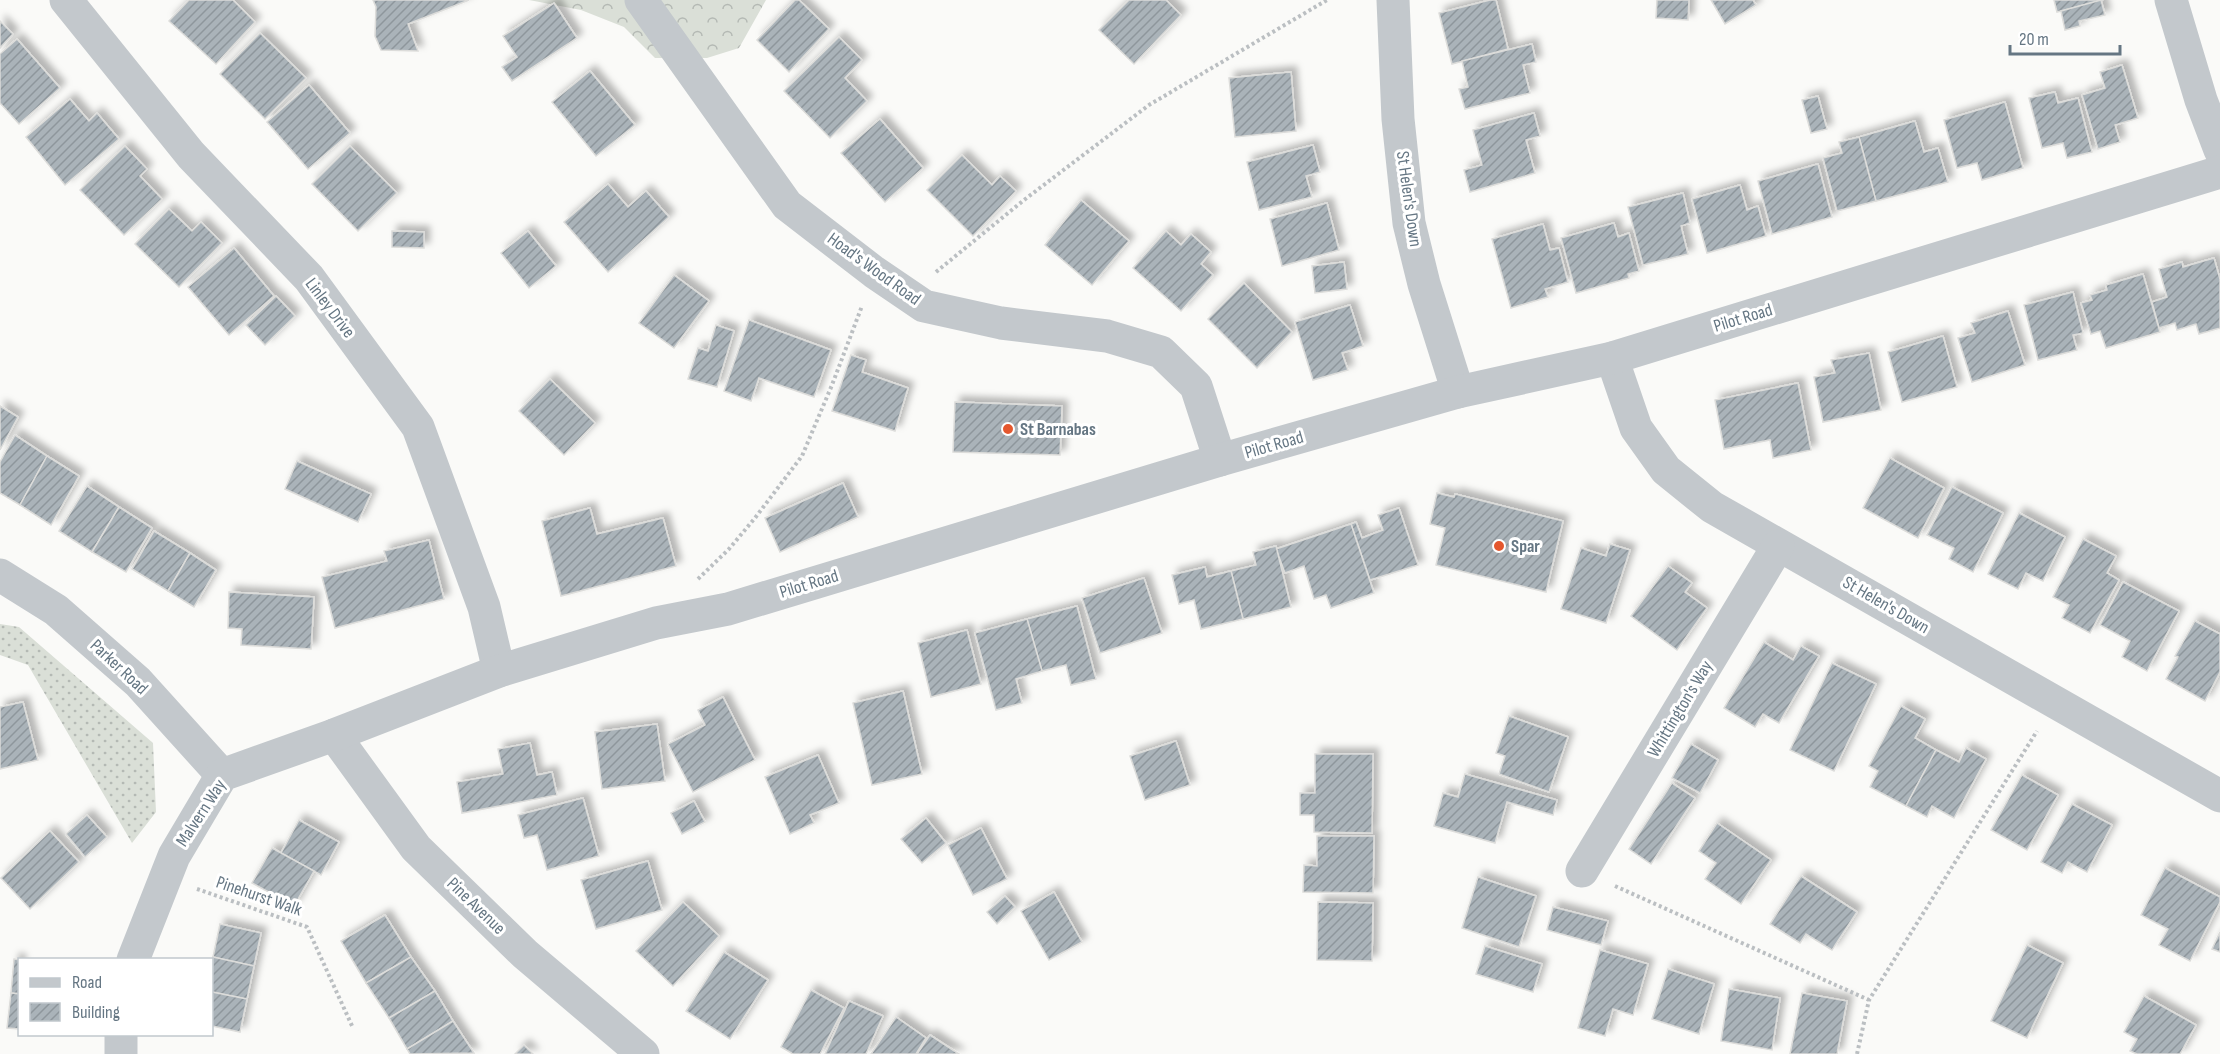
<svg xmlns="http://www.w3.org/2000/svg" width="2220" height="1054" font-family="'Sofia Sans Condensed',sans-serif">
  <defs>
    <pattern id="grass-dots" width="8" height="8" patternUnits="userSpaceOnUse" patternTransform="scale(1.5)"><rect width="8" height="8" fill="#dadfd7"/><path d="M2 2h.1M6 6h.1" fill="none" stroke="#b4b9b4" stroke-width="1.8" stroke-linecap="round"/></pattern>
    <pattern id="forest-crowns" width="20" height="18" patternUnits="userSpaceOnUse" patternTransform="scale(1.5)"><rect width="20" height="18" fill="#dadfd7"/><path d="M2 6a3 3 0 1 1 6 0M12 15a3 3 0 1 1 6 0" fill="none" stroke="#b4b9b4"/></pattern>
    <pattern id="building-hatch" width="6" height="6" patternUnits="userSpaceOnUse" patternTransform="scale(1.5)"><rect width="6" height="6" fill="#aab3b9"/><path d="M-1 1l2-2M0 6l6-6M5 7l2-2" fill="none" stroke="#8e969c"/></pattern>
    <filter id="shadow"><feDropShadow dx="5.5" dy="-5.5" stdDeviation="3" flood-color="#0004"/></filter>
  </defs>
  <rect width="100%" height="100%" fill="#fafaf8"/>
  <path fill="url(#grass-dots)" d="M 0,624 L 19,627 L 153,743 L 156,812 L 132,843 L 28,665 L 0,655 Z"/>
  <path fill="url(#forest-crowns)" d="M 529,0 L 766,0 L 739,48 L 707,58 L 655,58 L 624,27 L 581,10 Z"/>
  <g fill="url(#building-hatch)" stroke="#dcdcda" stroke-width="1.5" filter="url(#shadow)">
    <path d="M 189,0 L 233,0 L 255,22 L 216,64 L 169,21 Z"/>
    <path d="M 373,0 L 469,0 L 408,24 L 418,51 L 381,50 L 375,36 L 376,7 Z"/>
    <path d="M 795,0 L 799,0 L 829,29 L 789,72 L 757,40 Z"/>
    <path d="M 1129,0 L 1166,0 L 1181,15 L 1134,64 L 1099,30 Z"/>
    <path d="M 1490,0 L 1496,0 L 1508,49 L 1452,64 L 1439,13 Z"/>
    <path d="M 1657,0 L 1689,0 L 1688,20 L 1656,18 Z"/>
    <path d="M 1711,0 L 1753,0 L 1756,5 L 1725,24 Z"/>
    <path d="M 2054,0 L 2103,0 L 2057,12 Z"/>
    <path d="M 2101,0 L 2105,15 L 2079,21 L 2080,26 L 2065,30 L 2061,11 Z"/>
    <path d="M 554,3 L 577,38 L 512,81 L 502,67 L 517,57 L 503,36 Z"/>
    <path d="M 0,21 L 13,34 L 0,48 Z"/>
    <path d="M 260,33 L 306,78 L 265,119 L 220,74 Z"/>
    <path d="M 839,37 L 862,60 L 845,78 L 867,101 L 830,138 L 784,91 Z"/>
    <path d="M 17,39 L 60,88 L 19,124 L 0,103 L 0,54 Z"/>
    <path d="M 1532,44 L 1536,62 L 1523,65 L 1530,93 L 1465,109 L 1459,89 L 1468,87 L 1462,61 Z"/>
    <path d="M 2122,65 L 2138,118 L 2115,125 L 2120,142 L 2098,149 L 2082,95 L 2105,88 L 2100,72 Z"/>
    <path d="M 590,71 L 635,125 L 596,156 L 552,102 Z"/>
    <path d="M 1291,72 L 1296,131 L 1235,137 L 1229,78 Z"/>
    <path d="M 309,85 L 350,133 L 308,169 L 267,122 Z"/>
    <path d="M 2055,92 L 2058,103 L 2078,98 L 2092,152 L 2067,158 L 2063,143 L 2042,148 L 2029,98 Z"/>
    <path d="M 1818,96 L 1827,129 L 1811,133 L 1802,100 Z"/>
    <path d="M 70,99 L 89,121 L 97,113 L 119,139 L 65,185 L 26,137 Z"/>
    <path d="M 2005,102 L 2023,168 L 1982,180 L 1977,163 L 1957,168 L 1944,120 Z"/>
    <path d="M 1534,113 L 1540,136 L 1526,140 L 1535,173 L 1470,192 L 1464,170 L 1482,165 L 1473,130 Z"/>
    <path d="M 880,119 L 923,168 L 885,202 L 841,153 Z"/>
    <path d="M 1915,121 L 1924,152 L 1938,148 L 1948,182 L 1876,201 L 1859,137 Z"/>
    <path d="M 1859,137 L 1876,201 L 1837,211 L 1823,158 L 1842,153 L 1839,142 Z"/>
    <path d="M 1313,145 L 1320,172 L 1306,176 L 1312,197 L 1259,210 L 1247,162 Z"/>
    <path d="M 125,146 L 147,169 L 140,176 L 162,199 L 124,235 L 80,190 Z"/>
    <path d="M 350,146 L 397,193 L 358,231 L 312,184 Z"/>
    <path d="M 962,155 L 992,185 L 1000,176 L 1016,191 L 973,236 L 927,190 Z"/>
    <path d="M 1818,164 L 1832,217 L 1772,234 L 1758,181 Z"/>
    <path d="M 608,184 L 628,207 L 646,191 L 669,217 L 608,272 L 564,222 Z"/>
    <path d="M 1740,185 L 1747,210 L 1758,206 L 1766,236 L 1707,253 L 1692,199 Z"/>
    <path d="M 1683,193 L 1690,223 L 1681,226 L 1688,254 L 1643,265 L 1628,207 Z"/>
    <path d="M 1081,200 L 1129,241 L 1092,285 L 1045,245 Z"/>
    <path d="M 1327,203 L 1339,250 L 1282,266 L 1270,219 Z"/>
    <path d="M 169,209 L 192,231 L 201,222 L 222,243 L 179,287 L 135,244 Z"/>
    <path d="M 1614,223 L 1618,237 L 1629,233 L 1639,271 L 1628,274 L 1629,278 L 1576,293 L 1561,238 Z"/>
    <path d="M 1543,224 L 1550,250 L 1559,248 L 1568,282 L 1545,289 L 1548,297 L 1511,308 L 1492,239 Z"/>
    <path d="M 392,231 L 424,232 L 424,248 L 392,247 Z"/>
    <path d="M 528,231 L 556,266 L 529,288 L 501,253 Z"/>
    <path d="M 1166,231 L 1181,245 L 1191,234 L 1211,252 L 1201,264 L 1213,275 L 1181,311 L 1133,268 Z"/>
    <path d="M 234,248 L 274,296 L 229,335 L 188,287 Z"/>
    <path d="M 2214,258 L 2220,279 L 2220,328 L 2199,334 L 2196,324 L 2177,330 L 2175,323 L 2159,328 L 2152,302 L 2167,297 L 2159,269 L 2182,262 L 2183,267 Z"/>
    <path d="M 1344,262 L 1347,289 L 1315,293 L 1312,266 Z"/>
    <path d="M 2143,274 L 2160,332 L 2106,348 L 2100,331 L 2091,334 L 2081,303 L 2092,300 L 2090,295 L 2107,290 L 2106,285 Z"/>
    <path d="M 674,275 L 709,301 L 674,348 L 639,323 Z"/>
    <path d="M 1244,283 L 1292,332 L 1257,368 L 1208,319 Z"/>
    <path d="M 2073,292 L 2083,333 L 2073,335 L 2077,350 L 2038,360 L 2024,305 Z"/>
    <path d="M 276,296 L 295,316 L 265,345 L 246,325 Z"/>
    <path d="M 1350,305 L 1363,346 L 1342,353 L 1348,370 L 1313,380 L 1295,322 Z"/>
    <path d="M 2008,311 L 2025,365 L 1972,382 L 1958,338 L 1975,333 L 1971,323 Z"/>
    <path d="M 749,320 L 831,350 L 814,397 L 759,378 L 751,401 L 724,391 Z"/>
    <path d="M 716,325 L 734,331 L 717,387 L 688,379 L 698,348 L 708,351 Z"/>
    <path d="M 1943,336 L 1957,387 L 1902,402 L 1888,352 Z"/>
    <path d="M 1869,353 L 1881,410 L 1823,422 L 1814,377 L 1835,373 L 1831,360 Z"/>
    <path d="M 851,355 L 866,360 L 862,372 L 908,388 L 895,431 L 832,411 Z"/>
    <path d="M 550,379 L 595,423 L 564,455 L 519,411 Z"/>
    <path d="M 1798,383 L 1811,450 L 1773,458 L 1770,440 L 1724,449 L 1715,400 Z"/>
    <path d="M 955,402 L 1062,406 L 1060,455 L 953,452 Z"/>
    <path d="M 0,406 L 18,417 L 0,450 Z"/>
    <path d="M 15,435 L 47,456 L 20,505 L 0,493 L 0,462 Z"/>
    <path d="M 47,456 L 79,476 L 51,525 L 20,505 Z"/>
    <path d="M 1890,458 L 1944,488 L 1918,538 L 1863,508 Z"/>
    <path d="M 297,461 L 371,494 L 358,522 L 285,489 Z"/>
    <path d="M 843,483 L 858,517 L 780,552 L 765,518 Z"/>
    <path d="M 87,486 L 119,507 L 92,552 L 59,531 Z"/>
    <path d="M 1952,487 L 2003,513 L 1973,572 L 1949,559 L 1954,548 L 1927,535 Z"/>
    <path d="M 1437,493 L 1454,497 L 1455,494 L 1563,521 L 1546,592 L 1436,565 L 1445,528 L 1430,524 Z"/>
    <path d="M 119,507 L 152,528 L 126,572 L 92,552 Z"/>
    <path d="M 590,508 L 597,534 L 663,518 L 676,566 L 561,596 L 542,521 Z"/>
    <path d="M 1399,508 L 1418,565 L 1370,580 L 1351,524 L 1356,522 L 1362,538 L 1383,530 L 1378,515 Z"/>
    <path d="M 2019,513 L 2065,537 L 2043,581 L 2026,573 L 2018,589 L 1988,574 Z"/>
    <path d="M 1351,524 L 1374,593 L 1331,608 L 1326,595 L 1314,599 L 1304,566 L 1285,573 L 1276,549 Z"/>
    <path d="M 154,531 L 190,553 L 168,591 L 132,569 Z"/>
    <path d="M 2083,539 L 2116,556 L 2107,573 L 2119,580 L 2090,633 L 2062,618 L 2069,605 L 2053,597 Z"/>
    <path d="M 429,540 L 444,599 L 335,628 L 322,577 L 387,561 L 384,551 Z"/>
    <path d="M 1610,544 L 1630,550 L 1606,623 L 1561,609 L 1581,548 L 1606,556 Z"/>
    <path d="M 1276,546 L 1291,607 L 1243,619 L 1231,571 L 1256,565 L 1253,552 Z"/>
    <path d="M 190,553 L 216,570 L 194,607 L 168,591 Z"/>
    <path d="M 1668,566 L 1692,583 L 1685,592 L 1707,608 L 1677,650 L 1631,616 Z"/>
    <path d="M 1205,567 L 1207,577 L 1231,571 L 1243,619 L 1201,629 L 1194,600 L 1179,604 L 1172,575 Z"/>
    <path d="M 1144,578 L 1162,633 L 1100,653 L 1082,598 Z"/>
    <path d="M 2123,582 L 2179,611 L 2147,671 L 2122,657 L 2130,641 L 2100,625 Z"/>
    <path d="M 229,592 L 314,597 L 311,649 L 241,645 L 242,629 L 228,628 Z"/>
    <path d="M 1077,606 L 1096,679 L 1071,685 L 1066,665 L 1042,671 L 1027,619 Z"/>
    <path d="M 1027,619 L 1042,671 L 1016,679 L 1022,703 L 996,710 L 975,633 Z"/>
    <path d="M 2195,621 L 2220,634 L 2220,672 L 2205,701 L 2166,679 L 2178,657 L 2175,656 Z"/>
    <path d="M 967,630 L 981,684 L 931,697 L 918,643 Z"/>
    <path d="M 1764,642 L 1793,660 L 1801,646 L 1819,656 L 1779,723 L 1763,714 L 1755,727 L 1724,708 Z"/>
    <path d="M 1832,663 L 1876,684 L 1834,771 L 1790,750 Z"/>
    <path d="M 903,691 L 922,774 L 872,785 L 853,703 Z"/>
    <path d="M 723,697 L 755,760 L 693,792 L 668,744 L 705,725 L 698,710 Z"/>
    <path d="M 23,702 L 38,760 L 0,769 L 0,707 Z"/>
    <path d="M 1901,706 L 1925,719 L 1915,738 L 1936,750 L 1906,806 L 1870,787 L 1878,771 L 1869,766 Z"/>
    <path d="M 1509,716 L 1568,737 L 1549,792 L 1499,774 L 1505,756 L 1496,753 Z"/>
    <path d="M 657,724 L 665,781 L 602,789 L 595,732 Z"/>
    <path d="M 1176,741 L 1190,785 L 1145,800 L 1130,756 Z"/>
    <path d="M 530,743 L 537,775 L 552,772 L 557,795 L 462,813 L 457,782 L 503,774 L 498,749 Z"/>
    <path d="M 1691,744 L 1718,760 L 1700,793 L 1672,778 Z"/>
    <path d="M 1966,748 L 1986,759 L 1954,818 L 1932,806 L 1927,817 L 1906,806 L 1936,750 L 1959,762 Z"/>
    <path d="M 1315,754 L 1373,754 L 1372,833 L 1314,832 L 1314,815 L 1300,815 L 1300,793 L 1315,793 Z"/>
    <path d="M 818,755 L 839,803 L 810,815 L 814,823 L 790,834 L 765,777 Z"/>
    <path d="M 1465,774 L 1557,800 L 1553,815 L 1507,802 L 1495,843 L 1434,826 L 1443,793 L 1458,797 Z"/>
    <path d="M 2022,775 L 2058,795 L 2027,850 L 1991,830 Z"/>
    <path d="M 1672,783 L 1695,798 L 1651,864 L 1629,849 Z"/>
    <path d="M 583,798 L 599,856 L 547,870 L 537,835 L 524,838 L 518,815 Z"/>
    <path d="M 694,801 L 705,822 L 682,834 L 671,813 Z"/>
    <path d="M 2072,804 L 2112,825 L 2087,872 L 2068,862 L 2062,873 L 2041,862 Z"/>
    <path d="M 87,815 L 107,837 L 85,857 L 66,834 Z"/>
    <path d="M 926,818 L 946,843 L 922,863 L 901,839 Z"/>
    <path d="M 299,820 L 339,842 L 321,875 L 281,853 Z"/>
    <path d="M 1717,823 L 1771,860 L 1741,904 L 1705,879 L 1716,863 L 1699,851 Z"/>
    <path d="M 981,828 L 1007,879 L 973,895 L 948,845 Z"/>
    <path d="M 50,831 L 79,862 L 30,909 L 1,878 Z"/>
    <path d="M 1317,836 L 1374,836 L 1373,893 L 1303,892 L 1304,865 L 1317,866 Z"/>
    <path d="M 272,848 L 314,871 L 294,906 L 252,883 Z"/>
    <path d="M 648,861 L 662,910 L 596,929 L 581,880 Z"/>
    <path d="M 2165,868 L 2220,897 L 2220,902 L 2190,961 L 2159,945 L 2168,929 L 2141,915 Z"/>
    <path d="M 1801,876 L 1857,912 L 1832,950 L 1806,934 L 1800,943 L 1770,924 Z"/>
    <path d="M 1478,877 L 1536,896 L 1519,947 L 1462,928 Z"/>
    <path d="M 1054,892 L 1082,942 L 1049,960 L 1021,911 Z"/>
    <path d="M 1005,896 L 1015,907 L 997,924 L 987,912 Z"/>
    <path d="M 683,902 L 719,936 L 673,986 L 636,951 Z"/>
    <path d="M 1318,902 L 1373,903 L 1372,961 L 1317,960 Z"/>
    <path d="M 1553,907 L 1608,921 L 1601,945 L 1547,930 Z"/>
    <path d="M 385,915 L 411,957 L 366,983 L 341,941 Z"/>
    <path d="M 220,924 L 261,933 L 254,966 L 213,957 Z"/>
    <path d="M 2220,932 L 2220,952 L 2212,949 Z"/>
    <path d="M 2027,945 L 2063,963 L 2027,1038 L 1991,1021 Z"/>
    <path d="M 1485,946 L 1542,964 L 1533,992 L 1476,974 Z"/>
    <path d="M 1600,950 L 1648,964 L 1633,1015 L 1613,1009 L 1605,1036 L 1578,1028 Z"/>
    <path d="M 724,952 L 768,980 L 730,1039 L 686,1011 Z"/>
    <path d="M 213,957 L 254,966 L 247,999 L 212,992 Z"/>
    <path d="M 411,957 L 435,991 L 389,1018 L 366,983 Z"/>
    <path d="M 14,959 L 21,960 L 20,960 L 20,994 L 11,993 Z"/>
    <path d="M 1668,969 L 1714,984 L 1699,1034 L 1652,1019 Z"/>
    <path d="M 1729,989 L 1780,998 L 1772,1050 L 1721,1041 Z"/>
    <path d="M 811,990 L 844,1008 L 820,1054 L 793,1054 L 781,1047 Z"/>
    <path d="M 435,991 L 453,1021 L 407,1049 L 389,1018 Z"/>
    <path d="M 212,992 L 247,999 L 240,1032 L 212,1026 Z"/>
    <path d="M 11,993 L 20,994 L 20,1029 L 7,1028 Z"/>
    <path d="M 1802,993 L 1847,1001 L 1837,1054 L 1790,1054 Z"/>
    <path d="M 2144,996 L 2196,1025 L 2180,1054 L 2137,1054 L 2130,1051 L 2137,1039 L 2124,1032 Z"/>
    <path d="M 849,1001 L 883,1016 L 866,1054 L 825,1054 Z"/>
    <path d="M 896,1017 L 926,1038 L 916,1054 L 871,1054 Z"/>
    <path d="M 453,1021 L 474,1053 L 410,1054 L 407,1049 Z"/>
    <path d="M 930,1035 L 959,1054 L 917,1054 Z"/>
    <path d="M 524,1045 L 533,1054 L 515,1054 Z"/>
  </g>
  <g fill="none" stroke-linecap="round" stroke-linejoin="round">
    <g stroke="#bbbfc2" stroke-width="4" stroke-dasharray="3 3" stroke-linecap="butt">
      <path d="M 936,272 L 1024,200 L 1149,105 L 1327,0"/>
      <path d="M 698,579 L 729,549 L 755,518 L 802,456 L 832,385 L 862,306"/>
      <path d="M 1615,886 L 1869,1000"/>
      <path d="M 197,889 L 307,927 L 353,1028"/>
      <path d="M 1857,1054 L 1869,1000 L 2037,731"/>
    </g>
    <g stroke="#c3c8cc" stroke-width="33">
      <path d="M 66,0 L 191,155 L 309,278 L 418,427 L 484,607 L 499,671"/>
      <path d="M 641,0 L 787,205 L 874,272 L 924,306 L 1001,323 L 1107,336 L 1161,352 L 1196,386 L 1220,460"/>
      <path d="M 1393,0 L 1398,119 L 1409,223 L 1424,284 L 1458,392"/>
      <path d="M 2171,0 L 2201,100 L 2220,150"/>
      <path d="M 1612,358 L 1636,428 L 1666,470 L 1712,507 L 2220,796"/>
      <path d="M 0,575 L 56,610 L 138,682 L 222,775"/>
      <path d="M 334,735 L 416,848 L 525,954 L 643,1054"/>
      <path d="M 1582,871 L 1778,546"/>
      <path d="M 133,960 L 174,856 L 222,775 L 334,735 L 499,671 L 656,623 L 728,609 L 1220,460 L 1458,392 L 1612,358 L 2220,172"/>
      <path d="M 121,1054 L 121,1034"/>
    </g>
  </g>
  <g fill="#e4572e" stroke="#fff" stroke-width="2">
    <circle cx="1008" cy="429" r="6"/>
    <circle cx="1499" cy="546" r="6"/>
  </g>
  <g text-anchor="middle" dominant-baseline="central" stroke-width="6" stroke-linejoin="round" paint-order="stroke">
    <g font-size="18" fill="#657683" stroke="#fff">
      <text transform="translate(1409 199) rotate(82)">St Helen's Down</text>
      <text transform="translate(874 269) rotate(36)">Hoad's Wood Road</text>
      <text transform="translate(330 308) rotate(53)">Linley Drive</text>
      <text transform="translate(1743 318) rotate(-17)">Pilot Road</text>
      <text transform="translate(1274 445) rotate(-16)">Pilot Road</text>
      <text transform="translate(809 584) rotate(-17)">Pilot Road</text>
      <text transform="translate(1886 605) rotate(30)">St Helen's Down</text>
      <text transform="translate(119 667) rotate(43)">Parker Road</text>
      <text transform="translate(1680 709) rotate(-59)">Whittington's Way</text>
      <text transform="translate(201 813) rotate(-57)">Malvern Way</text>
      <text transform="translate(259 896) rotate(19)">Pinehurst Walk</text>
      <text transform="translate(476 906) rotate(44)">Pine Avenue</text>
    </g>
    <g font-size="18" font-weight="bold" fill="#657683" stroke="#fff" text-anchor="start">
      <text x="1020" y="429">St Barnabas</text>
      <text x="1511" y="546">Spar</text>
    </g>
  </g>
  <rect x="18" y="958" width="195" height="78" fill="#ffffff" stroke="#c1c8cd" stroke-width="1.5"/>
  <rect x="30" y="978" width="30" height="9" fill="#c3c8cc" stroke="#c1c8cd" stroke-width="1.5"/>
  <text x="72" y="988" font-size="18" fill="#657683">Road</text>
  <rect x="30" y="1003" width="30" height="18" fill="url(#building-hatch)" stroke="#c1c8cd" stroke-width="1.5"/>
  <text x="72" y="1018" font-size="18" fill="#657683">Building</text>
  <path d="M2010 45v9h110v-9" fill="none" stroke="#657683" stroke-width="3"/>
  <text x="2019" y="45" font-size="18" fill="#657683" stroke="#ffffff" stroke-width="4.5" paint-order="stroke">20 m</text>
</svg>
